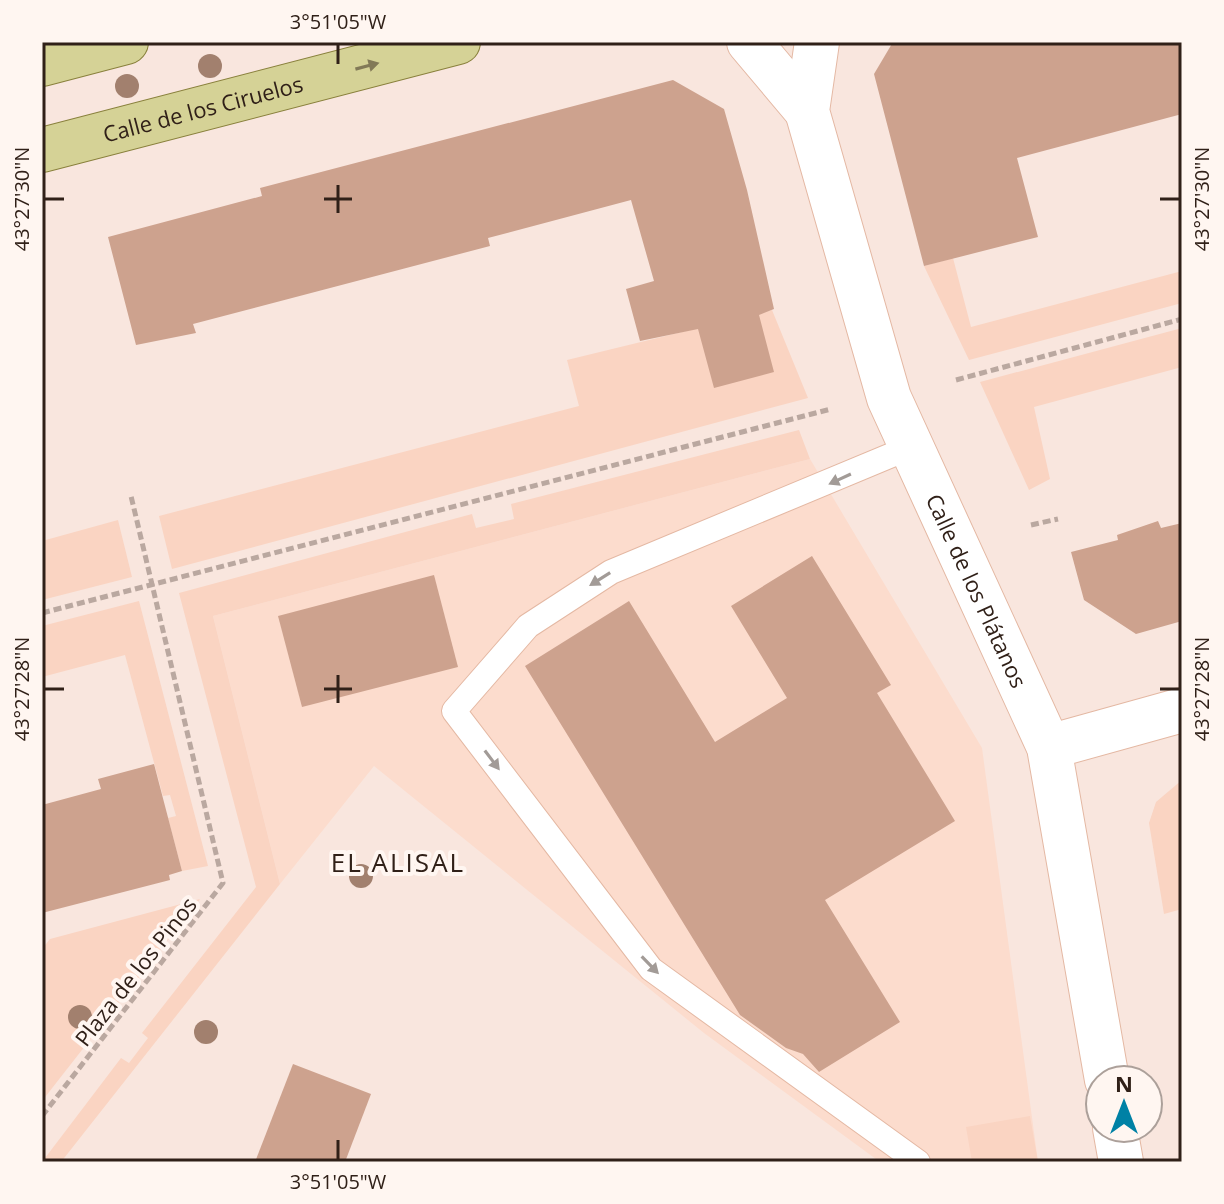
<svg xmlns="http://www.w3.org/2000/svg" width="1224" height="1204" font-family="'Open Sans',sans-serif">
  <rect width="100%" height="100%" fill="#f9e6de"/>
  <path fill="#fcdccd" d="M 810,459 L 982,748 L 1038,1162 L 880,1162 L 704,1033 L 374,766 L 280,884 L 213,616 Z"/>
  <g fill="#fad4c2">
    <path d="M 953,258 L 971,327 L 1182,271 L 1182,303 L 969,360 L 924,266 Z"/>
    <path d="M 772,310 L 808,398 L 172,569 L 159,516 L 579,406 L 567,360 Z"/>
    <path d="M 1182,328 L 1182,367 L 1034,407 L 1050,479 L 1029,490 L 980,382 Z"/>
    <path d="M 799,430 L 810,459 L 213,616 L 280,884 L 61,1162 L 42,1162 L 121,1058 L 129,1063 L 148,1038 L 142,1033 L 256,887 L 179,593 L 472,514 L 476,528 L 514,519 L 511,504 Z"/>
    <path d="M 118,520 L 132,577 L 42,600 L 42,541 Z"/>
    <path d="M 139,601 L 208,866 L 182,871 L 168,818 L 176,816 L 170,795 L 163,796 L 125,655 L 42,677 L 42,626 Z"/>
    <path d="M 1182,780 L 1182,909 L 1164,914 L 1149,823 L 1156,802 Z"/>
    <path d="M 200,899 L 42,1101 L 42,949 L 50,939 Z"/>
    <path d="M 1030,1116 L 1038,1162 L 972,1162 L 966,1127 Z"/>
  </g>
  <g fill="#cda28e">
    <path d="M 893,42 L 1182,42 L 1182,114 L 1017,158 L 1038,237 L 924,266 L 874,74 Z"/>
    <path d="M 673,80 L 724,109 L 747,190 L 774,309 L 759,315 L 774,372 L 714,388 L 698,329 L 640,341 L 626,289 L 654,281 L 631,200 L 488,238 L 490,246 L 193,324 L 196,333 L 136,345 L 108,237 L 262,196 L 260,188 Z"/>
    <path d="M 1158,521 L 1161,528 L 1182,523 L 1182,621 L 1136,634 L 1084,600 L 1071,552 L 1118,540 L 1117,535 Z"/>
    <path d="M 812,556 L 891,685 L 877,693 L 955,821 L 825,900 L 900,1022 L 819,1072 L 803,1054 L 786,1048 L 740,1015 L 525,666 L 629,601 L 715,742 L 787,698 L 731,606 Z"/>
    <path d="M 434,575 L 458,667 L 302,707 L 278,616 Z"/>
    <path d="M 154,764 L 182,871 L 169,875 L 170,880 L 42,913 L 42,805 L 101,789 L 98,779 Z"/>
    <path d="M 293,1064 L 371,1094 L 345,1162 L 255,1162 Z"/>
  </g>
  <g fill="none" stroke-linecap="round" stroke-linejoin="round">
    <g stroke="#e4b8a3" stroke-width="26">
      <path id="service" d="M 911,447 L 611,572 L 528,626 L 454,711 L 651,969 L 918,1162"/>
    </g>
    <g stroke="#e4b8a3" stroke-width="46">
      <g id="minor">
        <path d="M 749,42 L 807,111"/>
        <path id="s1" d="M 817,42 L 807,111 L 889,398 L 1049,747 L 1107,1080"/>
        <path d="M 1049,747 L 1182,710"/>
        <path d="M 1115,1128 L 1121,1162"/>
      </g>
    </g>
    <g stroke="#89803c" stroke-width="46">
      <g id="primary">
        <path d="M 42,64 L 126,42"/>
        <path id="s2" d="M 42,150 L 458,42"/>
      </g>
    </g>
    <g stroke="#baa8a0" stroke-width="5" stroke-dasharray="8 4" stroke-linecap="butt">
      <path d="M 956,380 L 1182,319"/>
      <path d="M 1031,525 L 1058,519"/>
      <path d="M 42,613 L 831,409"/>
      <path d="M 42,1116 L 223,883 L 131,496"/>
    </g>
    <use href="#service" stroke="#fff" stroke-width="24"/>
    <use href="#minor" stroke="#fff" stroke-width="44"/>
    <use href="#primary" stroke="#d5d296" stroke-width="44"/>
  </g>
  <g fill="#a2806e">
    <circle cx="210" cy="66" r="12"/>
    <circle cx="127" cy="86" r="12"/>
    <circle cx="361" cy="876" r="12"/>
    <circle cx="80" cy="1017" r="12"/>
    <circle cx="206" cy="1032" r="12"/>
  </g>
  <defs><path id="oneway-solid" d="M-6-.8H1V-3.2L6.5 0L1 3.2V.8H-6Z" transform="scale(2)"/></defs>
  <use fill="#827957" href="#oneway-solid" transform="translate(367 66) rotate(-15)"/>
  <g fill="#a29b97">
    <use href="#oneway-solid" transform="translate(840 479) rotate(155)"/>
    <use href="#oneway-solid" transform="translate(600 579) rotate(148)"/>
    <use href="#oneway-solid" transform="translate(492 760) rotate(53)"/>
    <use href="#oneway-solid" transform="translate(650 965) rotate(46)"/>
  </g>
  <path fill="none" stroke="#302018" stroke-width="3" d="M 338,44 L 338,64M 338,185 L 338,213M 44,199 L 64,199M 324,199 L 352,199M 1160,199 L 1180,199M 338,675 L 338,703M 44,689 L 64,689M 324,689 L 352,689M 1160,689 L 1180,689M 338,1140 L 338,1160"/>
  <g text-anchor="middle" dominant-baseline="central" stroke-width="8" stroke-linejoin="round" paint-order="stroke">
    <g font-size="22" fill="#302018" stroke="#fff6f1">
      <text stroke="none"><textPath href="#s2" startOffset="166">Calle de los Ciruelos</textPath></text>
      <text stroke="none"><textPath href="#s1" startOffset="580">Calle de los Plátanos</textPath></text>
      <text transform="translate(135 971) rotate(-52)">Plaza de los Pinos</text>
    </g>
    <g font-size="26" letter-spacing="2" fill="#302018" stroke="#fff6f1">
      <text x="398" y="862">EL ALISAL</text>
    </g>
  </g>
  <rect width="1224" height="1204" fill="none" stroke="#fff6f1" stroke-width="88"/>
  <g transform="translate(1124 1104)"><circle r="38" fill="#fff6f1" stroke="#aca09a" stroke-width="2"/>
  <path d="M0-6L14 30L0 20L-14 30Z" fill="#0081a5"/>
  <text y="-12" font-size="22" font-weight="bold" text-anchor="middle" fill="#302018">N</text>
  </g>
  <rect x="44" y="44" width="1136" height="1116" fill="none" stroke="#302018" stroke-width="3"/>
  <g font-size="20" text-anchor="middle" fill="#302018">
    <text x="338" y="29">3°51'05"W</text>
    <text transform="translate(22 199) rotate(-90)" y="7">43°27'30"N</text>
    <text transform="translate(1202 199) rotate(-90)" y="7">43°27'30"N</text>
    <text transform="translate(22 689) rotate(-90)" y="7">43°27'28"N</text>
    <text transform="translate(1202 689) rotate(-90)" y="7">43°27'28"N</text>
    <text x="338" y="1189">3°51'05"W</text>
  </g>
</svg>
